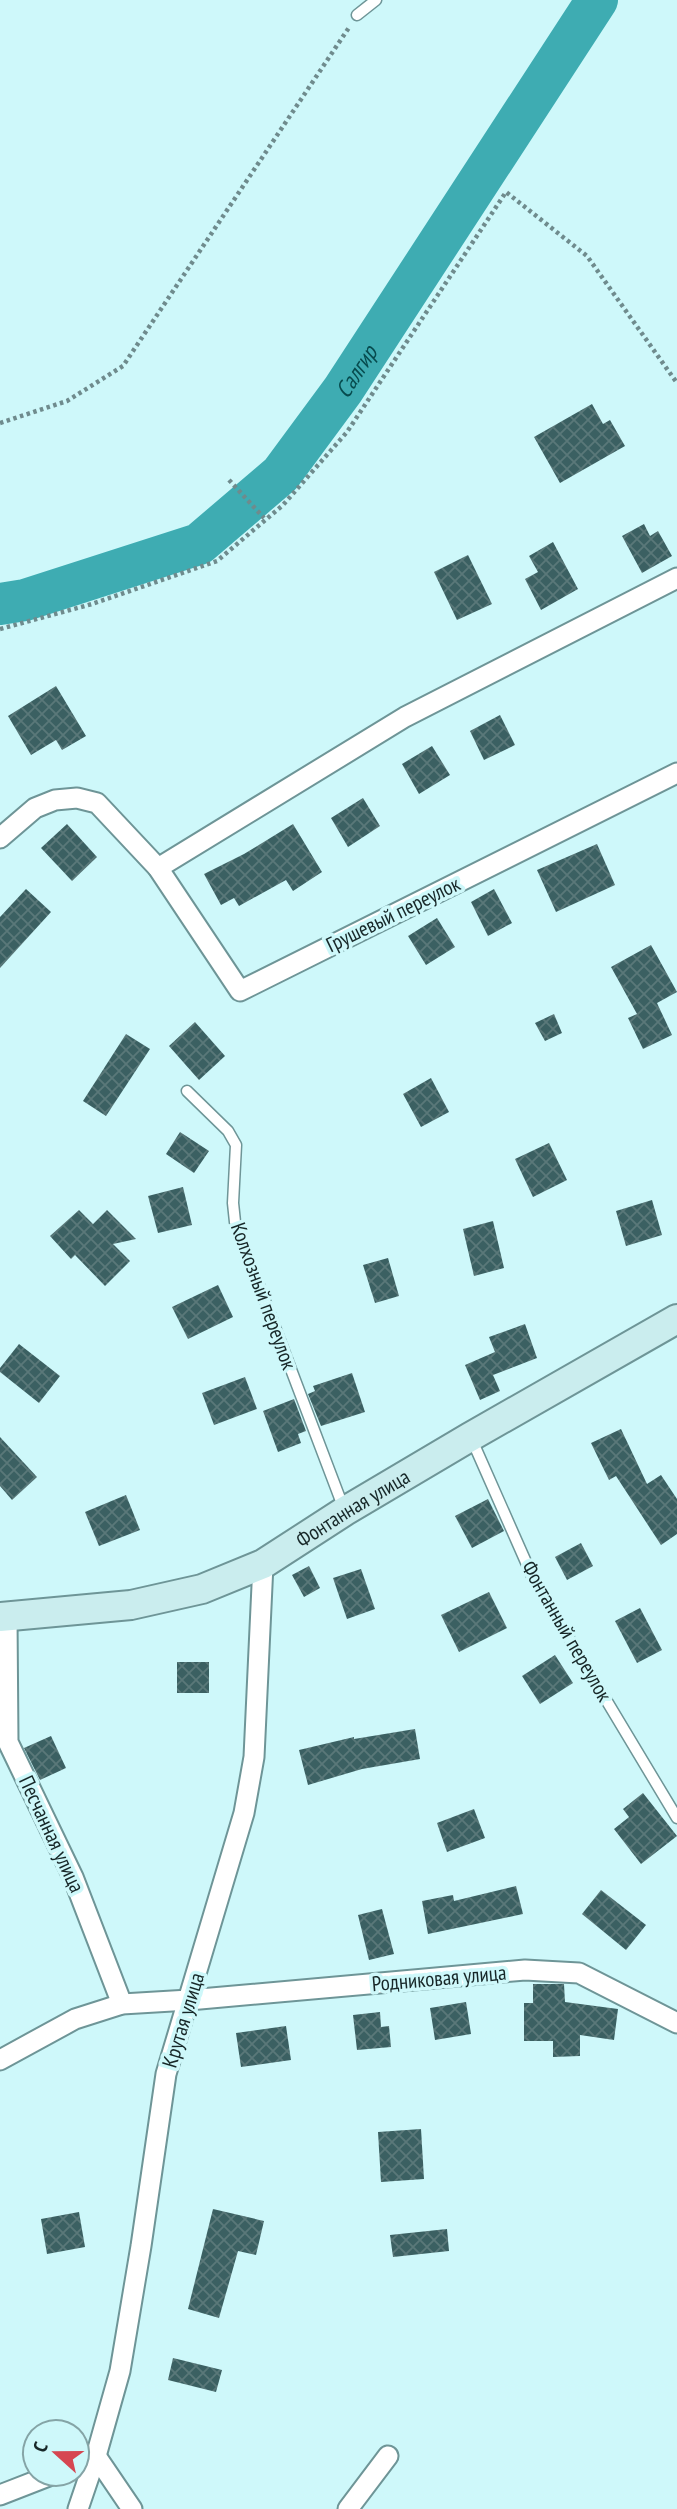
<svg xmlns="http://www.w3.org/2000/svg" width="677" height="2509" font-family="'PT Sans Narrow',sans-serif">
  <defs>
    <pattern id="building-cross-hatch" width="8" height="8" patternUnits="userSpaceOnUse" patternTransform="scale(1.75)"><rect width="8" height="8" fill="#3b6062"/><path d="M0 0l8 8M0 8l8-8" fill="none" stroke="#5a7879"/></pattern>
  </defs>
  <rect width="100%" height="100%" fill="#cef8fa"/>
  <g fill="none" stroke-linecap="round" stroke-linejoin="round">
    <path stroke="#3eacb2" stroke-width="42" id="s1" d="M 0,604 L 25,600 L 199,544 L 281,474 L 343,390 L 597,0"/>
  </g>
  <g fill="url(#building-cross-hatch)">
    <path d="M 592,404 L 603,424 L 610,420 L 625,446 L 560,483 L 534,437 Z"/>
    <path d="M 644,524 L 650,536 L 658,531 L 672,556 L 642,573 L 622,536 Z"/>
    <path d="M 553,542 L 578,589 L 541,610 L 525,579 L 538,572 L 529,556 Z"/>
    <path d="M 468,555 L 492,604 L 457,620 L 434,572 Z"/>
    <path d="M 56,686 L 86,736 L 62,750 L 56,740 L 31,755 L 8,716 Z"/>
    <path d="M 500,715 L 515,745 L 484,760 L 470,731 Z"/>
    <path d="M 432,746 L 450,775 L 419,794 L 402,764 Z"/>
    <path d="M 363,798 L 380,826 L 348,847 L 331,818 Z"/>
    <path d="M 67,824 L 97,857 L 72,881 L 41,848 Z"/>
    <path d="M 293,824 L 322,872 L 293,891 L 286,880 L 239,906 L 234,898 L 221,905 L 204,874 L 244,854 Z"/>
    <path d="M 597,844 L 615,885 L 556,912 L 537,870 Z"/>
    <path d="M 26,889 L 51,912 L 0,968 L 0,917 Z"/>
    <path d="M 494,889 L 512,923 L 488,936 L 471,902 Z"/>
    <path d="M 437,918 L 455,947 L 426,965 L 408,936 Z"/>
    <path d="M 651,945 L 677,992 L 657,1003 L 672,1035 L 643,1049 L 628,1018 L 637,1014 L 611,967 Z"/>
    <path d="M 554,1014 L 562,1033 L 545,1041 L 535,1023 Z"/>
    <path d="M 195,1022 L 225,1056 L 199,1080 L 169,1046 Z"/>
    <path d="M 126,1034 L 150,1049 L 106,1116 L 83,1101 Z"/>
    <path d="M 431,1078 L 449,1112 L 421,1127 L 403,1094 Z"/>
    <path d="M 180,1132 L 209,1151 L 194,1173 L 166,1154 Z"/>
    <path d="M 549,1143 L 567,1180 L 533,1197 L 515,1159 Z"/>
    <path d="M 183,1187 L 192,1225 L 158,1233 L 148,1196 Z"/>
    <path d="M 652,1200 L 662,1235 L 626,1246 L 616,1211 Z"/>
    <path d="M 79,1210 L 93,1224 L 107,1210 L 136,1239 L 113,1244 L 130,1261 L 105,1286 L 75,1255 L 71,1259 L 50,1236 Z"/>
    <path d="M 493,1221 L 504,1268 L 474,1276 L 463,1229 Z"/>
    <path d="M 388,1258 L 399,1296 L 375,1303 L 363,1265 Z"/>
    <path d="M 218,1285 L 233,1317 L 188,1339 L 172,1307 Z"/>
    <path d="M 525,1324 L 537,1358 L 493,1375 L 500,1391 L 480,1400 L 465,1365 L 495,1352 L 489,1337 Z"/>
    <path d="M 19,1344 L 60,1376 L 39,1403 L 0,1372 L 0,1368 Z"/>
    <path d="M 352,1373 L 365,1412 L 321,1426 L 308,1394 L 315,1391 L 313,1386 Z"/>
    <path d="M 245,1377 L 257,1409 L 214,1425 L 202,1393 Z"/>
    <path d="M 294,1399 L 306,1431 L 298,1434 L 301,1443 L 278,1452 L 263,1411 Z"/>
    <path d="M 621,1429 L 647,1484 L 661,1475 L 677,1499 L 677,1534 L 661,1545 L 616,1476 L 609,1480 L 591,1443 Z"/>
    <path d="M 0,1437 L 37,1477 L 12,1500 L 0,1486 Z"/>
    <path d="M 126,1495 L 140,1530 L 99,1546 L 85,1512 Z"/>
    <path d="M 488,1499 L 504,1531 L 472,1548 L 455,1516 Z"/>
    <path d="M 581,1543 L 593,1566 L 567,1580 L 555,1557 Z"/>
    <path d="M 309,1566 L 320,1588 L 304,1597 L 292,1575 Z"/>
    <path d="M 361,1569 L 375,1609 L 347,1619 L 333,1578 Z"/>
    <path d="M 489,1592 L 507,1628 L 459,1652 L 441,1615 Z"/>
    <path d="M 640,1608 L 662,1650 L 637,1663 L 615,1621 Z"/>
    <path d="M 555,1655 L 573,1683 L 540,1704 L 522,1676 Z"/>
    <rect x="177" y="1662" width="32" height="31"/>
    <path d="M 415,1729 L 420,1759 L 362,1769 L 308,1785 L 299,1750 L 354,1737 L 354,1739 Z"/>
    <path d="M 51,1736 L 66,1768 L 40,1780 L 24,1748 Z"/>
    <path d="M 643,1793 L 677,1836 L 641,1864 L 614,1829 L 629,1817 L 623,1809 Z"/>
    <path d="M 474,1809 L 485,1838 L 447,1852 L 437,1823 Z"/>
    <path d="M 516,1886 L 523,1914 L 428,1934 L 422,1901 L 453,1895 L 454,1901 Z"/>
    <path d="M 601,1890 L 646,1925 L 626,1950 L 582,1914 Z"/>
    <path d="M 382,1909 L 394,1954 L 369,1960 L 358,1915 Z"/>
    <path d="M 533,1984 L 564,1984 L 565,2002 L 618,2009 L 614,2040 L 580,2035 L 580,2056 L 553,2057 L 553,2041 L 524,2041 L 524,2003 L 533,2003 Z"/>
    <path d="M 466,2002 L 471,2034 L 435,2040 L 430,2008 Z"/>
    <path d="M 380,2012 L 381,2027 L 389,2026 L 391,2047 L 357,2050 L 353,2015 Z"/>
    <path d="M 286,2026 L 291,2060 L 241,2067 L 236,2033 Z"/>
    <path d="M 421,2129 L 424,2179 L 381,2182 L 378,2132 Z"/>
    <path d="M 213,2209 L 264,2221 L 256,2255 L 238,2251 L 219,2318 L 188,2309 Z"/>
    <path d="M 79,2212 L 85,2247 L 47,2254 L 41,2219 Z"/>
    <path d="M 447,2229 L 449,2251 L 393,2257 L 390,2235 Z"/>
    <path d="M 173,2358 L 222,2370 L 216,2392 L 168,2380 Z"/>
  </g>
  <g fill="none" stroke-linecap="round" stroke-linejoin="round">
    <g stroke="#6e9597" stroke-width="13">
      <g id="service">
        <path d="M 357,15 L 376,0"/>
        <path d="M 187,1091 L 228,1131 L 236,1145 L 233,1203 L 235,1222 L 344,1509"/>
        <path d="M 472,1440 L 533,1578 L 677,1818"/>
      </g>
    </g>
    <g stroke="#6e9597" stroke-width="23">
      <g id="minor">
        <path d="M 0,838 L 35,808 L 55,800 L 77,798 L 97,803 L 158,868 L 240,991 L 677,773"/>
        <path d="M 158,868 L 405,717 L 677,578"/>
        <path d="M 7,1617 L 8,1742 L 73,1877 L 122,2004"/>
        <path d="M 0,2060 L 75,2019 L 122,2004 L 189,2000 L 525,1970 L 579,1973 L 677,2023"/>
        <path d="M 96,2456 L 132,2509"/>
        <path d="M 77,2464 L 96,2456 L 120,2371 L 141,2246 L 166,2074 L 244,1813 L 254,1757 L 263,1564"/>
        <path d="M 0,2495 L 54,2474"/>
        <path d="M 78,2509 L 96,2456"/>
        <path d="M 348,2509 L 388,2456"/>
      </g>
    </g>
    <g stroke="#6e9597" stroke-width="32">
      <g id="secondary">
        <path id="s2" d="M 0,1617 L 131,1605 L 202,1589 L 263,1564 L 345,1511 L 470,1437 L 677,1319"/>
      </g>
    </g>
    <g stroke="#6f8b8d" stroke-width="4.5" stroke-dasharray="3.5 3.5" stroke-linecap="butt">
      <path d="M 0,423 L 67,401 L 123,366 L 350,26"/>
      <path d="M 229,480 L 264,518"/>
      <path d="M 0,629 L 92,604 L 217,561 L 283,505 L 347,432 L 506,192 L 587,256 L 677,383"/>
    </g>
    <use href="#service" stroke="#fff" stroke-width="10"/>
    <use href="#minor" stroke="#fff" stroke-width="19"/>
    <use href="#secondary" stroke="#caedee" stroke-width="28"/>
  </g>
  <g text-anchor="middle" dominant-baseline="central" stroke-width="7" stroke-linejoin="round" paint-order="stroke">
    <g font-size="21" fill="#172728" stroke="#cef8fa">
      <text transform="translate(393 914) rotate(-26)">Грушевый переулок</text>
      <text transform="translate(264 1296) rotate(70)">Колхозный переулок</text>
      <text stroke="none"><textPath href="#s2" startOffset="376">Фонтанная улица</textPath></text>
      <text transform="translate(567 1631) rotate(60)">Фонтанный переулок</text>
      <text transform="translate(52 1834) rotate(65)">Песчанная улица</text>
      <text transform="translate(439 1978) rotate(-5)">Родниковая улица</text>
      <text transform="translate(183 2020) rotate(-73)">Крутая улица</text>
    </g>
    <g font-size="23" font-style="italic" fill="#074b4e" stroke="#cef8fa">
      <text stroke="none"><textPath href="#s1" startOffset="443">Салгир</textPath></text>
    </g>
  </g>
  <g transform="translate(56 2453) rotate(291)"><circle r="33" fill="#cef8fa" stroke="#85a4a6" stroke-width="2"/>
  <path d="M0-5L12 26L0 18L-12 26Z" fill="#d64651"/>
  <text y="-10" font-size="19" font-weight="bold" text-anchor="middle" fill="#172728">С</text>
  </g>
</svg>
